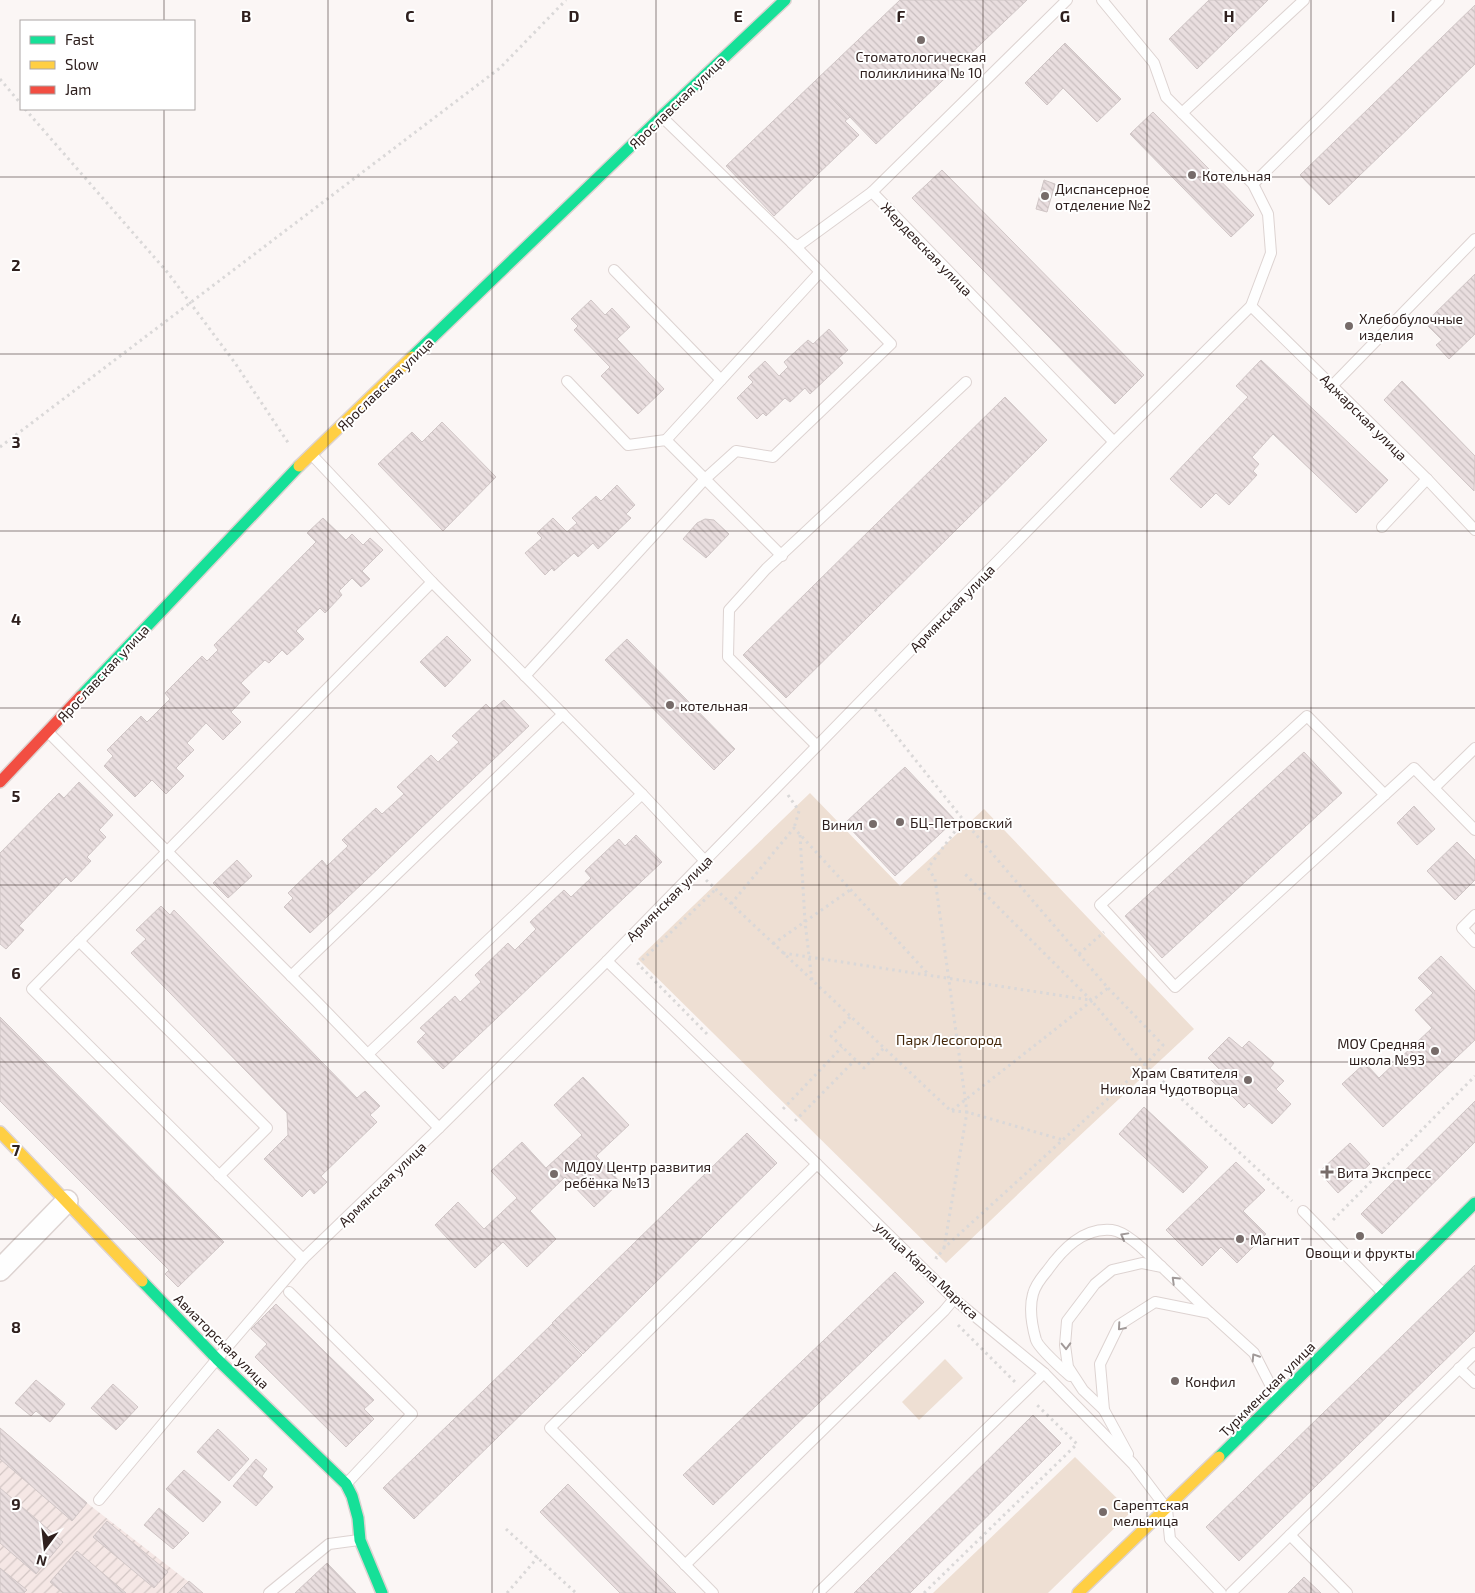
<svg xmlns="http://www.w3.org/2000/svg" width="1475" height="1593" font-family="'Exo 2',sans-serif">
  <defs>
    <pattern id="industrial-furrows" width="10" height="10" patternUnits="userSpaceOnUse" patternTransform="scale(1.25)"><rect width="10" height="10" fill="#f5e7e5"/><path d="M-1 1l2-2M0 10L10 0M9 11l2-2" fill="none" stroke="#d2c6c4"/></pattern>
    <pattern id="building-back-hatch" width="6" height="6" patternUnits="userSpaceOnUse" patternTransform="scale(1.25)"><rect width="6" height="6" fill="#e9dedf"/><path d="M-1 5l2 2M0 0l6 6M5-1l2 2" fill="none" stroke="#c8bebf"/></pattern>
  </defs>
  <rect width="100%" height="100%" fill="#fbf6f5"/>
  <path fill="url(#industrial-furrows)" d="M 0,1428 L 87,1503 L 203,1593 L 0,1593 Z"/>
  <g fill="#eedfd3">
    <path d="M 810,793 L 900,886 L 984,809 L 1194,1029 L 1059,1155 L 946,1263 L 638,959 Z"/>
    <path d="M 945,1359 L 963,1378 L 919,1420 L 902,1402 Z"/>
    <path d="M 1075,1457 L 1131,1512 L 1048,1593 L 933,1593 Z"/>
  </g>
  <g fill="url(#building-back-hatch)" stroke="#d0c6c6">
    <path d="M 900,0 L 1027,0 L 876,144 L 815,81 Z"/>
    <path d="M 1209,0 L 1268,0 L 1197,69 L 1169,39 Z"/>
    <path d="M 1475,5 L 1475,64 L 1329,205 L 1300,175 Z"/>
    <path d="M 1065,43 L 1121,99 L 1097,122 L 1063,88 L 1047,105 L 1025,83 Z"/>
    <path d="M 815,81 L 850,117 L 845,121 L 859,135 L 774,216 L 726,166 Z"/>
    <path d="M 1153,112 L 1254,215 L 1231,237 L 1130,134 Z"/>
    <path d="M 942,170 L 1144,375 L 1115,404 L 912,198 Z"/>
    <path d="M 1044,180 L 1055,184 L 1047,212 L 1036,209 Z"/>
    <path d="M 1475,274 L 1475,334 L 1449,359 L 1436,345 L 1442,340 L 1425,323 Z"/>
    <path d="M 591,300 L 605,315 L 612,308 L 630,327 L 617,339 L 664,389 L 638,414 L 601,376 L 610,367 L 574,330 L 578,326 L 571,319 Z"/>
    <path d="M 829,329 L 848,350 L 839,358 L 843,363 L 810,394 L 805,388 L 790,402 L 785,398 L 766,416 L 763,413 L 757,419 L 737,398 L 753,382 L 748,377 L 765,361 L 779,376 L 788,367 L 784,362 L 808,340 L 813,344 Z"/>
    <path d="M 1261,360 L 1388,480 L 1356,513 L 1273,434 L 1252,457 L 1259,464 L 1253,471 L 1257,475 L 1229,505 L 1216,493 L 1201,508 L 1170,479 L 1248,397 L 1236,386 Z"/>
    <path d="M 1402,381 L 1475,456 L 1474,491 L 1384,400 Z"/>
    <path d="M 1005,397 L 1047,440 L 786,698 L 743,655 Z"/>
    <path d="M 442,422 L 496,477 L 443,531 L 378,464 L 412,432 L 422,442 Z"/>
    <path d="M 617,485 L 635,505 L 626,514 L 631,518 L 598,549 L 593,543 L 578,557 L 574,553 L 554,571 L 552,568 L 545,575 L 525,553 L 542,538 L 537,533 L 553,518 L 567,532 L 577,523 L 572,518 L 596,496 L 601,501 Z"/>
    <path d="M 323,518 L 346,540 L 352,534 L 363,545 L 370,538 L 383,550 L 362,571 L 370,579 L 361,587 L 352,578 L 339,591 L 342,595 L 325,613 L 320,608 L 296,631 L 304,639 L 287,655 L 282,650 L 269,663 L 265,660 L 241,683 L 250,692 L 231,712 L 241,722 L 223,740 L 206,723 L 187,743 L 194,750 L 176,768 L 184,776 L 166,794 L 152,780 L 135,797 L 104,766 L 113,756 L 107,750 L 141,716 L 147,722 L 170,699 L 165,693 L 202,656 L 207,661 L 218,650 L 214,645 L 316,542 L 307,533 Z"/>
    <path d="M 705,519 L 714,520 L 729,534 L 706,558 L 683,539 L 697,523 Z"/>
    <path d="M 447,636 L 471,660 L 445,687 L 420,662 Z"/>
    <path d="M 627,639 L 735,749 L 714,770 L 605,660 Z"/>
    <path d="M 504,700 L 529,726 L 310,933 L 284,907 L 293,898 L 288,893 L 322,860 L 327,866 L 348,846 L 342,840 L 376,808 L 382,814 L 404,794 L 397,787 L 431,755 L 438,762 L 459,742 L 452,736 L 486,704 L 492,710 Z"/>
    <path d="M 1304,752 L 1342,793 L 1162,958 L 1125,916 Z"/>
    <path d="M 905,767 L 955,820 L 895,876 L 845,823 Z"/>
    <path d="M 79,782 L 113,815 L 99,830 L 106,837 L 87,857 L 91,861 L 71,882 L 66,877 L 19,926 L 24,930 L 6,949 L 0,944 L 0,853 L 59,793 L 64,798 Z"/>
    <path d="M 1414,806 L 1435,829 L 1417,845 L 1397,823 Z"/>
    <path d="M 636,835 L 662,862 L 443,1069 L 417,1042 L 426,1033 L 420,1028 L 455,996 L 460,1002 L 481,982 L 475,975 L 508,943 L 515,950 L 536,929 L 530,922 L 564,890 L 571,897 L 591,878 L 585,871 L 619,839 L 625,846 Z"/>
    <path d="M 1457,842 L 1475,860 L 1475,880 L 1455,900 L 1427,871 Z"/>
    <path d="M 237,860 L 252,876 L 228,898 L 213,883 Z"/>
    <path d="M 161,906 L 170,915 L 174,910 L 357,1098 L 365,1091 L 380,1106 L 370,1115 L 377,1122 L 321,1176 L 327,1182 L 314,1194 L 310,1189 L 302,1197 L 264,1159 L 288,1135 L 287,1113 L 131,953 L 146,939 L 136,930 Z"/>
    <path d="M 1441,956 L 1475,991 L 1475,1040 L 1383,1127 L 1342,1084 L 1365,1063 L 1379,1078 L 1432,1028 L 1415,1010 L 1433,993 L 1418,978 Z"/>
    <path d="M 0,1017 L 224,1242 L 178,1287 L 165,1274 L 169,1270 L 0,1101 Z"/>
    <path d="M 1229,1037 L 1242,1048 L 1249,1041 L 1274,1063 L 1270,1068 L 1284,1081 L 1276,1089 L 1291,1104 L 1272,1124 L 1249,1103 L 1244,1108 L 1232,1096 L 1230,1098 L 1211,1080 L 1220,1070 L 1208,1058 Z"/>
    <path d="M 583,1077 L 629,1125 L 596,1156 L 620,1182 L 594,1207 L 565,1177 L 530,1211 L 556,1239 L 527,1267 L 503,1242 L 475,1268 L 435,1225 L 458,1202 L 484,1229 L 517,1198 L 491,1171 L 522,1142 L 546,1168 L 582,1135 L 554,1105 Z"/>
    <path d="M 1475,1101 L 1475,1142 L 1382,1234 L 1361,1214 Z"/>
    <path d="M 1144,1107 L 1208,1167 L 1183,1193 L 1119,1134 Z"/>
    <path d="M 747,1133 L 777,1163 L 583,1354 L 552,1323 Z"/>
    <path d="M 1350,1143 L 1370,1164 L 1338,1193 L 1319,1172 Z"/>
    <path d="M 1236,1162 L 1265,1190 L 1243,1211 L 1266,1234 L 1237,1263 L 1221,1247 L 1202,1266 L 1166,1230 Z"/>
    <path d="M 1475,1265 L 1475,1331 L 1239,1561 L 1206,1527 Z"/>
    <path d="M 895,1272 L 924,1302 L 713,1505 L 683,1475 Z"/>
    <path d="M 276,1304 L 374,1400 L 364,1409 L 374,1419 L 346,1447 L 255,1357 L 267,1344 L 251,1329 Z"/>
    <path d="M 552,1324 L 582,1355 L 414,1519 L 383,1488 Z"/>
    <path d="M 36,1380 L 65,1404 L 50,1422 L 36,1411 L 31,1416 L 15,1403 Z"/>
    <path d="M 113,1384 L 138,1407 L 116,1430 L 91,1408 Z"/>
    <path d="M 1033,1415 L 1061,1443 L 910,1593 L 854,1593 Z"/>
    <path d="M 0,1428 L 87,1503 L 72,1521 L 0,1459 Z"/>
    <path d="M 218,1429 L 249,1459 L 229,1481 L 197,1452 Z"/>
    <path d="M 256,1459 L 267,1469 L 262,1476 L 273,1487 L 256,1506 L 233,1486 Z"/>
    <path d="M 184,1470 L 221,1502 L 203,1522 L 166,1489 Z"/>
    <path d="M 568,1484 L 676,1593 L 620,1593 L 540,1512 Z"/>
    <path d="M 0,1488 L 63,1542 L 36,1574 L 0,1543 Z"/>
    <path d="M 159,1508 L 189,1533 L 173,1549 L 144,1525 Z"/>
    <path d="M 107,1521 L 168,1572 L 154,1588 L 93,1537 Z"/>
    <path d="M 77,1551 L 126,1593 L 63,1593 L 50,1582 Z"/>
    <path d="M 327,1563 L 356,1593 L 295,1593 Z"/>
    <path d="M 0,1568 L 27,1590 L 24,1593 L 0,1593 Z"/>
    <path d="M 1304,1577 L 1321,1593 L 1288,1593 Z"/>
    <path d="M 189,1581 L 203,1593 L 177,1593 Z"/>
  </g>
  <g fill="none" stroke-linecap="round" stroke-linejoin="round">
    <g stroke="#ddd3d1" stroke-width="12">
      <g id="lane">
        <path d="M 1182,113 L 1304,0"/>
        <path d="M 662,117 L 792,243 L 798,246 L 872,192 L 1114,442"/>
        <path d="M 1253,184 L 1439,0"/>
        <path d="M 872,192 L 1067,0"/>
        <path d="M 614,270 L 721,380"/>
        <path d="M 1251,306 L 1427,479 L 1475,530"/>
        <path d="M 1332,386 L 1475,239"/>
        <path d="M 666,440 L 820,272"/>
        <path d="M 312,455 L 432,582 L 642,794 L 706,862"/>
        <path d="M 1382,527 L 1427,479"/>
        <path d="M 782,556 L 705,479 L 736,451 L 773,457 L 891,344 L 792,243"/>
        <path d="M 525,676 L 705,479 L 666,440 L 628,445 L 567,381"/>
        <path d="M 48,732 L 316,1001 L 439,1128"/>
        <path d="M 817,746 L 728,657 L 729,610 L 766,569 L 966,382"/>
        <path d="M 1434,788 L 1475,748"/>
        <path d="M 1385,795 L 1307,716 L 1100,905 L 1175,987 L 1414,768 L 1475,830"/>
        <path d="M 1475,915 L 1462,928 L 1475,942"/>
        <path d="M 79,941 L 267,1128 L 219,1176"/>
        <path d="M 607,961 L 817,1164 L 954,1299 L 1044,1373 L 1133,1464 L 1167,1509 L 1170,1539 L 1221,1593"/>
        <path d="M 291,976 L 563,714"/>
        <path d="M 368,1054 L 642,794"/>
        <path d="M 1303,1211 L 1382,1292"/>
        <path d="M 303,1259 L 32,989 L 432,582"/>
        <path d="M 289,1292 L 412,1414 L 347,1483"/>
        <path d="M 1459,1368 L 1475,1383"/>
        <path d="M 1070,1376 C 1062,1369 1039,1348 1036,1340 C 1032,1326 1029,1308 1033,1294 C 1035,1286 1041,1278 1047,1271 C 1062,1250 1083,1227 1112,1230 C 1128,1232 1149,1255 1161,1266"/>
        <path d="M 1104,1410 L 1083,1390 L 1068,1367 L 1065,1345 L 1067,1321 L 1095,1284 L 1112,1270 L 1142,1263 L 1162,1267 L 1209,1312"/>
        <path d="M 1128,1454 L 1104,1410 L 1100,1364 L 1119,1325 L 1155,1302 L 1210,1313 L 1254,1353 L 1277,1398"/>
        <path d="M 99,1500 L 217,1359 L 303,1259 L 439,1128 L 607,961 L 1114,442 L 1251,306 L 1271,253 L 1268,214 L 1253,184 L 1166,97 L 1154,63 L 1102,0"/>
        <path d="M 1290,1535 L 1347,1593"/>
        <path d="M 685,1565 L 944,1311 L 954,1299"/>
        <path d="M 269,1593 L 329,1544 L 359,1540"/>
        <path d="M 713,1593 L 550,1428 L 817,1164"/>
        <path d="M 818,1593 L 1044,1373"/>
        <path d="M 1231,1593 L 1475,1353"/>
      </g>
    </g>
    <g stroke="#ddd3d1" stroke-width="24">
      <path id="street" d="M 0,1270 L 67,1201"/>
    </g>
    <g stroke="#ddd3d1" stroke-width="14">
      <g id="fast">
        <path d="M 412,357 L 662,116 L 785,0"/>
        <path d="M 81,696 L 299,466"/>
        <path d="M 142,1281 L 217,1359 L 346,1484 L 352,1496 L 358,1518 L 360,1540 L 382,1593"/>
        <path d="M 1219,1457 L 1475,1203"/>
      </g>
    </g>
    <g stroke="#ddd3d1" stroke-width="14">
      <g id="slow">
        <path d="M 299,466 L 412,357"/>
        <path d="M 0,1132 L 142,1281"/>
        <path d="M 1078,1593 L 1219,1457"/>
      </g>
    </g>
    <g stroke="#ddd3d1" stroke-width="14">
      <path id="jam" d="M 0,782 L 81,696"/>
    </g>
    <g stroke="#dad8d8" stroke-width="3" stroke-dasharray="2.5 4" stroke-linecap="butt">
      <path d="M 0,79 L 21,104"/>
      <path d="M 25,109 L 168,273 L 235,363 L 289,444"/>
      <path d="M 0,447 L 500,68 L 566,0"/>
      <path d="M 788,795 L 799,811 L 794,828"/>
      <path d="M 800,835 L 805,922 L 812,981"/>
      <path d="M 706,880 L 951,1111 L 1108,988 L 965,822 L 874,708"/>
      <path d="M 731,904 L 794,828 L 929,975"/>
      <path d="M 773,944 L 850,890"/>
      <path d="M 783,953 L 1090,1000"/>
      <path d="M 1079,954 L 1104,932"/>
      <path d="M 1108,988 L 1163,1045 L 1145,1065 L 1292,1201"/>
      <path d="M 850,1017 L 831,1036 L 864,1068 L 884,1048"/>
      <path d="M 707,1034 L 638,964 L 716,889"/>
      <path d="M 783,1109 L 842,1047"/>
      <path d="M 952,1111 L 967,1112 L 1063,1140"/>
      <path d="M 795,1121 L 855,1060"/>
      <path d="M 1333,1220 L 1475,1076"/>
      <path d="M 944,1248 L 967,1112 L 935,879 L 928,868 L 964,819"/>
      <path d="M 935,1257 L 937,1258 L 944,1248 L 1145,1065 L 1091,1000 L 963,872"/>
      <path d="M 958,1325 L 1015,1382"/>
      <path d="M 506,1529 L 576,1593"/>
      <path d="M 507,1593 L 538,1557"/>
      <path d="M 924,1593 L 1077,1444 L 1035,1403"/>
    </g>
    <use href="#lane" stroke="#fefefe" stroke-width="10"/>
    <use href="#street" stroke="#fefefe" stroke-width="21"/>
    <use href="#fast" stroke="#16e098" stroke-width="11"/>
    <use href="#slow" stroke="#ffcf43" stroke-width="11"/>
    <use href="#jam" stroke="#f24e42" stroke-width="11"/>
  </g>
  <defs><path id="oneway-chevron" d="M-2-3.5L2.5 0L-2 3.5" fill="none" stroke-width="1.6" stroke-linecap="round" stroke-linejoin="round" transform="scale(1.25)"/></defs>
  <g stroke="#a19a99">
    <use href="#oneway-chevron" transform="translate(1124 1236) rotate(-151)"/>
    <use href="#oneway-chevron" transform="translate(1175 1280) rotate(-136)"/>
    <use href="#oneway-chevron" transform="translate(1121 1327) rotate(131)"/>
    <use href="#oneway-chevron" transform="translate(1066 1346) rotate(88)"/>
    <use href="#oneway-chevron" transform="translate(1255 1357) rotate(-123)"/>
  </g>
  <path fill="none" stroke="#2f201e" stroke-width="1" stroke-opacity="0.55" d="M 164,0 L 164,21M 328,0 L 328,1593M 492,0 L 492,1593M 656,0 L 656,1593M 819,0 L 819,1593M 983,0 L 983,1593M 1147,0 L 1147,1593M 1311,0 L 1311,1593M 164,109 L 164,1593M 0,177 L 1475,177M 0,354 L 1475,354M 0,531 L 1475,531M 0,708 L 1475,708M 0,885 L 1475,885M 0,1062 L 1475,1062M 0,1239 L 1475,1239M 0,1416 L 1475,1416"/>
  <g fill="#766b69" stroke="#fff" stroke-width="2">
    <circle cx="921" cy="40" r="5"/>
    <circle cx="1192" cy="175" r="5"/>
    <circle cx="1045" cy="196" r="5"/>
    <circle cx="1349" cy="326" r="5"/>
    <circle cx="670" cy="705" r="5"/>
    <circle cx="900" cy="822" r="5"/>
    <circle cx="873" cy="824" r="5"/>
    <circle cx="1435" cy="1051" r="5"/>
    <circle cx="1248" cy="1080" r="5"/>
    <path d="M1324.5 1164.5h5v5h5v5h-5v5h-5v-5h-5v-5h5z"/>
    <circle cx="554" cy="1174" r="5"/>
    <circle cx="1360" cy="1236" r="5"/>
    <circle cx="1240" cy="1239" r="5"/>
    <circle cx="1175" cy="1381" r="5"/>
    <circle cx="1103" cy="1512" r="5"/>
  </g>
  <g text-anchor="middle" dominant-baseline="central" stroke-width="4" stroke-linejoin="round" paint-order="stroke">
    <g font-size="14" fill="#2f201e" stroke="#fff" text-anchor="start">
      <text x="921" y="56" text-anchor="middle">Стоматологическая<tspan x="921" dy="16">поликлиника № 10</tspan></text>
      <text x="1202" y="175">Котельная</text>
      <text x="1055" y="188">Диспансерное<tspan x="1055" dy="16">отделение №2</tspan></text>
      <text x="1359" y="318">Хлебобулочные<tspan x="1359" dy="16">изделия</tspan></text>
      <text x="680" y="705">котельная</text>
      <text x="910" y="822">БЦ-Петровский</text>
      <text x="863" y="824" text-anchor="end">Винил</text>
      <text x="1425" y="1043" text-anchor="end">МОУ Средняя<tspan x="1425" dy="16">школа №93</tspan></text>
      <text x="1238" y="1072" text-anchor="end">Храм Святителя<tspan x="1238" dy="16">Николая Чудотворца</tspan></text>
      <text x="564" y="1166">МДОУ Центр развития<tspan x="564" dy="16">ребёнка №13</tspan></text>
      <text x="1337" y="1172">Вита Экспресс</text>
      <text x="1250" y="1239">Магнит</text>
      <text x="1360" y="1252" text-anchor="middle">Овощи и фрукты</text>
      <text x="1185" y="1381">Конфил</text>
      <text x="1113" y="1504">Сарептская<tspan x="1113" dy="16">мельница</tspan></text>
    </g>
    <g font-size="14" fill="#2f201e" stroke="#fff">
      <text transform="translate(677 102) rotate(-44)">Ярославская улица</text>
      <text transform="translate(927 249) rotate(46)">Жердевская улица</text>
      <text transform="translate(385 384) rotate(-44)">Ярославская улица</text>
      <text transform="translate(1364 417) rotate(45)">Аджарская улица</text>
      <text transform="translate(952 608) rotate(-46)">Армянская улица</text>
      <text transform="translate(103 673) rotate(-47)">Ярославская улица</text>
      <text transform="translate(669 898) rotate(-45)">Армянская улица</text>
      <text transform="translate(382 1184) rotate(-44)">Армянская улица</text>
      <text transform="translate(927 1270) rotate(43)">улица Карла Маркса</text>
      <text transform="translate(222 1341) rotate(45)">Авиаторская улица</text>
      <text transform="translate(1267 1389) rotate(-45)">Туркменская улица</text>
    </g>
    <g font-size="14" fill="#44280b" stroke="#fff">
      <text x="949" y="1039">Парк Лесогород</text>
    </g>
  </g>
  <g font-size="16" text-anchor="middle" font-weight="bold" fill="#2f201e" stroke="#fff" stroke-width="4" stroke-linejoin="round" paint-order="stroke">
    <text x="246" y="22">B</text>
    <text x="410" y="22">C</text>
    <text x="574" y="22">D</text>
    <text x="738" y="22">E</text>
    <text x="901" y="22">F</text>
    <text x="1065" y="22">G</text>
    <text x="1229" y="22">H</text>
    <text x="1393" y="22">I</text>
    <text x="16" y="271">2</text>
    <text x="16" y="448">3</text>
    <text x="16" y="625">4</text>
    <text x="16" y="802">5</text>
    <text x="16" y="979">6</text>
    <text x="16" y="1156">7</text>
    <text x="16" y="1333">8</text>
    <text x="16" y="1510">9</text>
  </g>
  <rect x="20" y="20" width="175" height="90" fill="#ffffff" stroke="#aca6a5"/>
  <rect x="30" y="36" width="25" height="8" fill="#16e098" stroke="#aca6a5"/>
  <text x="65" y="45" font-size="15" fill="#2f201e">Fast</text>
  <rect x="30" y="61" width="25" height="8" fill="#ffcf43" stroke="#aca6a5"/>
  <text x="65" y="70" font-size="15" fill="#2f201e">Slow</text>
  <rect x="30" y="86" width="25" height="8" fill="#f24e42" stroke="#aca6a5"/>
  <text x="65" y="95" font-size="15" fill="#2f201e">Jam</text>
  <g transform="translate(45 1548) rotate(195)" stroke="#ffffff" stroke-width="4" paint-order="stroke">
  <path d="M0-4L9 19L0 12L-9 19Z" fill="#2f201e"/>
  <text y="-8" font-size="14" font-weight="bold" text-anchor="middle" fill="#2f201e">N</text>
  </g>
</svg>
